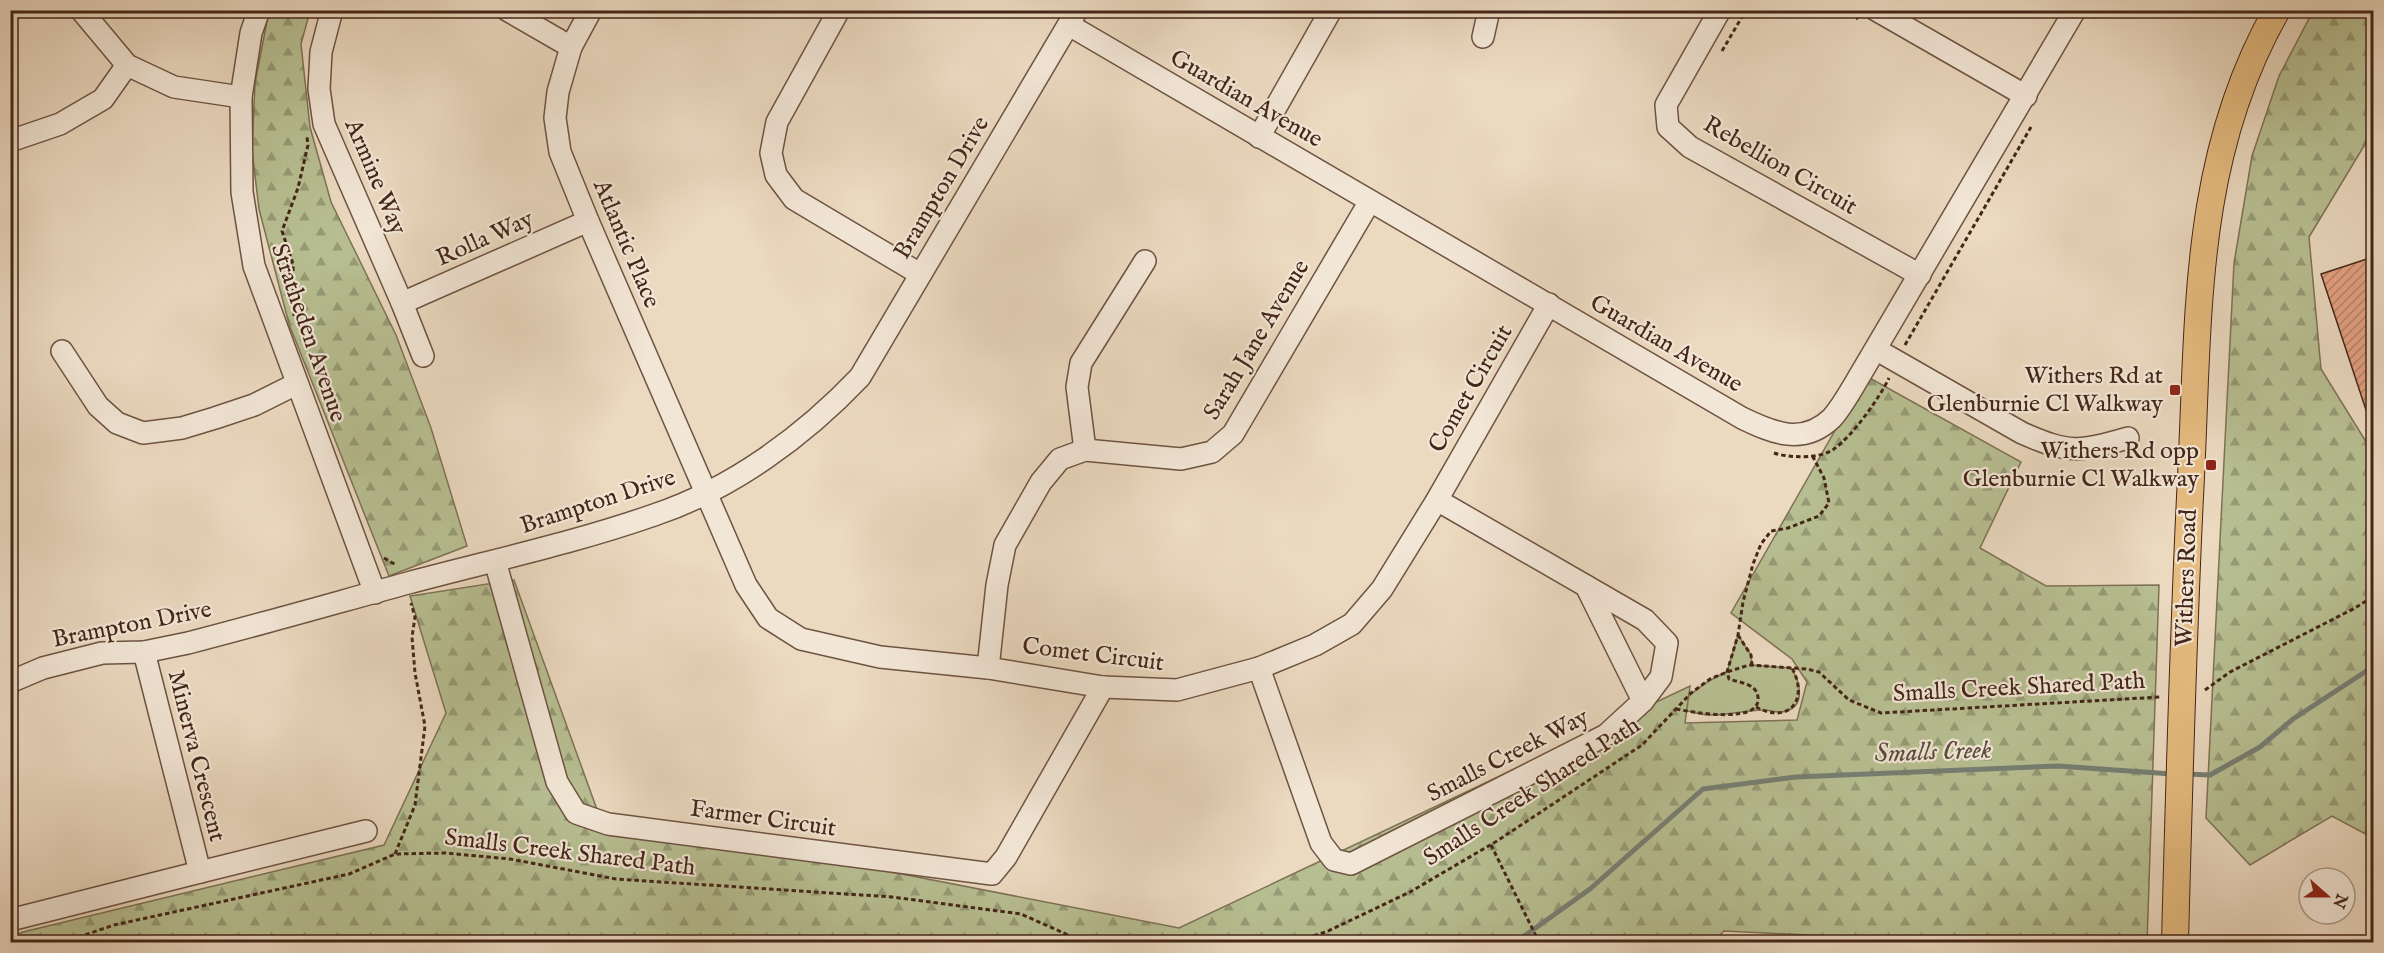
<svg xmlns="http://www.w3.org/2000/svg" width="2384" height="953" font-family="'IM FELL English',serif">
  <defs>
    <pattern id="forest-firs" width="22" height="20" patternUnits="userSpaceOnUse" patternTransform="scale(1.5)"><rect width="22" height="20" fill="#b7bf92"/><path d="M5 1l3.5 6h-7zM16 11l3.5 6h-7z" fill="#969b76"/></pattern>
    <pattern id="building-hatch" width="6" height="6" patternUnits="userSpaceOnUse" patternTransform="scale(1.5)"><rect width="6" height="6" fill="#e4a283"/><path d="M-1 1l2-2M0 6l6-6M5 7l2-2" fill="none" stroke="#ba846a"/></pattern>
  </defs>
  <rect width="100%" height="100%" fill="#ebd9c0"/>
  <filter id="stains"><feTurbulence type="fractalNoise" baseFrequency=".00333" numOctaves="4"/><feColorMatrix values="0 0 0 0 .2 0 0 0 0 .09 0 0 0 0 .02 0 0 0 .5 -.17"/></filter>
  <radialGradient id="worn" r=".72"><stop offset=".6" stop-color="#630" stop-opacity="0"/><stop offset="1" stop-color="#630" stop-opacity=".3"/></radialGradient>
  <path fill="#b7bf92" stroke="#7e7255" stroke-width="1.5" d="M 1738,635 L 1751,655 L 1752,665 L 1791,668 C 1799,680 1807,705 1786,711 C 1780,714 1770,710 1763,710 C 1745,710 1726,716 1708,715 C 1697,714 1687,710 1676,709 C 1691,693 1705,681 1727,672 Z"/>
  <g fill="url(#forest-firs)" stroke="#7e7255" stroke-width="1.5">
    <path d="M 269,11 L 310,11 L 301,44 L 310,127 L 331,202 L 396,335 L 431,428 L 467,546 L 389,576 L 289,324 L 259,209 L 252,150 L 255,83 Z"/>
    <path d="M 2313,11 L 2373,11 L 2373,131 L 2309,237 L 2321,369 L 2373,453 L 2373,838 L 2332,816 L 2250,865 L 2206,818 L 2234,263 L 2252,156 L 2279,76 Z"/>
    <path d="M 1866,376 L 2021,462 L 1980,548 L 2046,586 L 2159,585 L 2147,942 L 1958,942 L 1724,931 L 1713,942 L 11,942 L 10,937 L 23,932 L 384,845 L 446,713 L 410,596 L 514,580 L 599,815 L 1179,928 L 1690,686 L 1685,723 L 1797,720 L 1807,682 L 1792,659 L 1731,613 Z"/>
  </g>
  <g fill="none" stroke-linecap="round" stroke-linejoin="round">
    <g stroke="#767f74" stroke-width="5">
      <path d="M 2187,774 L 2210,775 L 2260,747 L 2293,719 L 2374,666"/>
      <path d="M 1516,942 L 1590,889 L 1703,789 L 1796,777 L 2058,766 L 2172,774"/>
    </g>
  </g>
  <path fill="url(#building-hatch)" stroke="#442618" stroke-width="1.5" d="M 2373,257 L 2373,424 L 2371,425 L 2321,274 Z"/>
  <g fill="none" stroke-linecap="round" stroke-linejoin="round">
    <g stroke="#6e5342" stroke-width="24">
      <g id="minor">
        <path d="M 81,10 L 127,65 L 174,87 L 241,97"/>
        <path d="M 259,10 L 251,33 L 241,97 L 242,192 L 254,266 L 375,593"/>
        <path d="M 332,10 L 321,52 L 319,89 L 324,124 L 402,303 L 423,356"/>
        <path d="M 507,10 L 571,47"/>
        <path d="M 591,10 L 571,47 L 558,92 L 555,118 L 560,152 L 588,221 L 746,585 L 768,618 L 801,639 L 880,657 L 988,668 L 1103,687 L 1177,690 L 1259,668 L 1315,645 L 1352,624 L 1382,589 L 1437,500 L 1549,304"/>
        <path d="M 839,10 L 777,122 L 771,153 L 776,175 L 794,199 L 920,274"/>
        <path d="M 1720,10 L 1666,105 L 1668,127 L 1690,147 L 1920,275"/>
        <path d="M 1876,10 L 2026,96"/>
        <path d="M 1069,25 L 1742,418 C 1773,433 1803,446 1832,418 C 1840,409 1847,397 1853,387 L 2075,10"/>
        <path d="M 1483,37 L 1489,10"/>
        <path d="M 1259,137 L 1331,10"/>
        <path d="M 10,141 L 60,124 L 103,99 L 127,65"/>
        <path d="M 402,303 L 588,221"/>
        <path d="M 1877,350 L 2022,433 C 2070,454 2079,452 2128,438"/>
        <path d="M 62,351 L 98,406 L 117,423 L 143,433 L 182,428 L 215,418 L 254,405 L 296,384"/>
        <path d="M 1085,450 L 1077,387 L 1081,363 L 1145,261"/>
        <path d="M 495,561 L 557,782 L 576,813 L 608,824 L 992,874 L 1006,857 L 1103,687"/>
        <path d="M 1586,586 L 1643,701"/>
        <path d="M 988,668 L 997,585 L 1005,545 L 1041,482 L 1060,459 L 1085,450 L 1181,459 L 1212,452 L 1233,434 L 1370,201"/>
        <path d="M 1259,668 L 1321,843 L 1334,860 L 1351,864 L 1606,735 L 1643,701 L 1661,677 L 1667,643 L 1645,620 L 1437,500"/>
        <path d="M 10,682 L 43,668 L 102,653 L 144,652 L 188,643 C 262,624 335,603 408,583 C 490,561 574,543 654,515 C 732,489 804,436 860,377 L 1077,10"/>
        <path d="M 200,872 L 366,831"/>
        <path d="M 10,920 L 200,872 L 144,652"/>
      </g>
    </g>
    <g stroke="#442618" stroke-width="28">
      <path id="major" d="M 2175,942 C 2179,787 2183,632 2191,477 C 2199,314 2193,157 2277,10"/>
    </g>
    <g stroke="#442618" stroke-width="3" stroke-dasharray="4.5 3" stroke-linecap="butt">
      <path d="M 1844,10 L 1858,19"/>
      <path d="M 2094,18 L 2098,10"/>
      <path d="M 1722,51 L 1746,10"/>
      <path d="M 294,316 L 293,264 L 282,231 L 298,188 L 308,145 L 307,137"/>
      <path d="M 1905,345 L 2031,127"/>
      <path d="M 1774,453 C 1789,458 1821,459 1834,449 C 1853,435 1879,399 1889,378"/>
      <path d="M 384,558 L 396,565"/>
      <path d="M 1738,635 L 1751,655 L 1752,665"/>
      <path d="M 2205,690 L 2230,672 L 2355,608 L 2374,596"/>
      <path d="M 1756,707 C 1790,725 1809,699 1792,668"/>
      <path d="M 1676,709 C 1691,712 1762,725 1758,697 C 1756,683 1740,683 1729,679 L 1727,672 L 1738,635 L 1743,602 L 1753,564 L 1761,544 L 1771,531 L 1788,528 L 1819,516 L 1829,503 L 1824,478 L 1812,455"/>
      <path d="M 1491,845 L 1539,942"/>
      <path d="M 395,854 L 415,805 L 425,726 L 415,673 L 412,637 L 415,617 L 411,603"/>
      <path d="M 64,942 L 114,925 L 349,874 L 395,854 L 445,853 L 510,859 L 616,879 L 892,897 L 1021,914 L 1066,934 L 1077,942"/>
      <path d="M 1292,942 L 1326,932 L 1410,892 L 1497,841 L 1642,745 L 1691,693 L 1710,679 L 1727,672 L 1749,665 L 1807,669 L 1819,672 L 1849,700 L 1881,713 L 2160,697"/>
    </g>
    <use href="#minor" stroke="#f2e6d6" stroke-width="21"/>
    <use href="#major" stroke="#e6bc80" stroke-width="26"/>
  </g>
  <g fill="#8f2418" stroke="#f2e6d6" stroke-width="2">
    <rect x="2169" y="384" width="12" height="12" rx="3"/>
    <rect x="2205" y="459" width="12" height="12" rx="3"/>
  </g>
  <g text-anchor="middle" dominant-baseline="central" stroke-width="4.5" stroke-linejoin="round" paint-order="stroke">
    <g font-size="24" fill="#442618" stroke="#f2e6d6">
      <text transform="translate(1246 99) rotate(30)">Guardian Avenue</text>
      <text transform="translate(1780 166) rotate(30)">Rebellion Circuit</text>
      <text transform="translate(375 177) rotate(67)">Armine Way</text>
      <text transform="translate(942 188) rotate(-59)">Brampton Drive</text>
      <text transform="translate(485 239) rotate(-24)">Rolla Way</text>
      <text transform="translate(626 244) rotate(67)">Atlantic Place</text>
      <text transform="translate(308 333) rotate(71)">Stratheden Avenue</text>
      <text transform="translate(1257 340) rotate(-59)">Sarah Jane Avenue</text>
      <text transform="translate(1666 344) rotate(30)">Guardian Avenue</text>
      <text transform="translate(1471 389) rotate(-60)">Comet Circuit</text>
      <text transform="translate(598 502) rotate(-18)">Brampton Drive</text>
      <text transform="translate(2187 578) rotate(-88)">Withers Road</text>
      <text transform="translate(132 625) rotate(-11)">Brampton Drive</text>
      <text transform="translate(1093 655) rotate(7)">Comet Circuit</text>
      <text transform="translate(2019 688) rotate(-3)">Smalls Creek Shared Path</text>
      <text transform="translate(196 756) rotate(76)">Minerva Crescent</text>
      <text transform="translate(1508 756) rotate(-27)">Smalls Creek Way</text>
      <text transform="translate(1532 792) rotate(-33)">Smalls Creek Shared Path</text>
      <text transform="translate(763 819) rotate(8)">Farmer Circuit</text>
      <text transform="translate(570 853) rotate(7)">Smalls Creek Shared Path</text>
    </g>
    <g font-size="24" fill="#442618" stroke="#f2e6d6" text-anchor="end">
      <text x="2163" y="376">Withers Rd at<tspan x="2163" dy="28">Glenburnie Cl Walkway</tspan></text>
      <text x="2199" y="451">Withers Rd opp<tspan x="2199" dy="28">Glenburnie Cl Walkway</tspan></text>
    </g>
    <g font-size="26" font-style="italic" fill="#594b3e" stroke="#f2e6d6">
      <text transform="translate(1933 752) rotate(-2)">Smalls Creek</text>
    </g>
  </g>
  <rect width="2384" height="953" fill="none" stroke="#ebd9c0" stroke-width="36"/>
  <rect x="12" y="12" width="2360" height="929" fill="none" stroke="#442618" stroke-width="3"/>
  <rect x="18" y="18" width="2348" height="917" fill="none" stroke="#442618" stroke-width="1.5"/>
  <g transform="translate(2327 896) rotate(111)"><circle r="28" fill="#f2e6d6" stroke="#ac998a" stroke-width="1.5"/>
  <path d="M0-4.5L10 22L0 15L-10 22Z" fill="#8f2418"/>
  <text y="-9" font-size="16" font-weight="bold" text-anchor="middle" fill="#442618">N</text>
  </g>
  <rect width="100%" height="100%" filter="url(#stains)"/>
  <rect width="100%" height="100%" fill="url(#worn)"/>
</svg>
